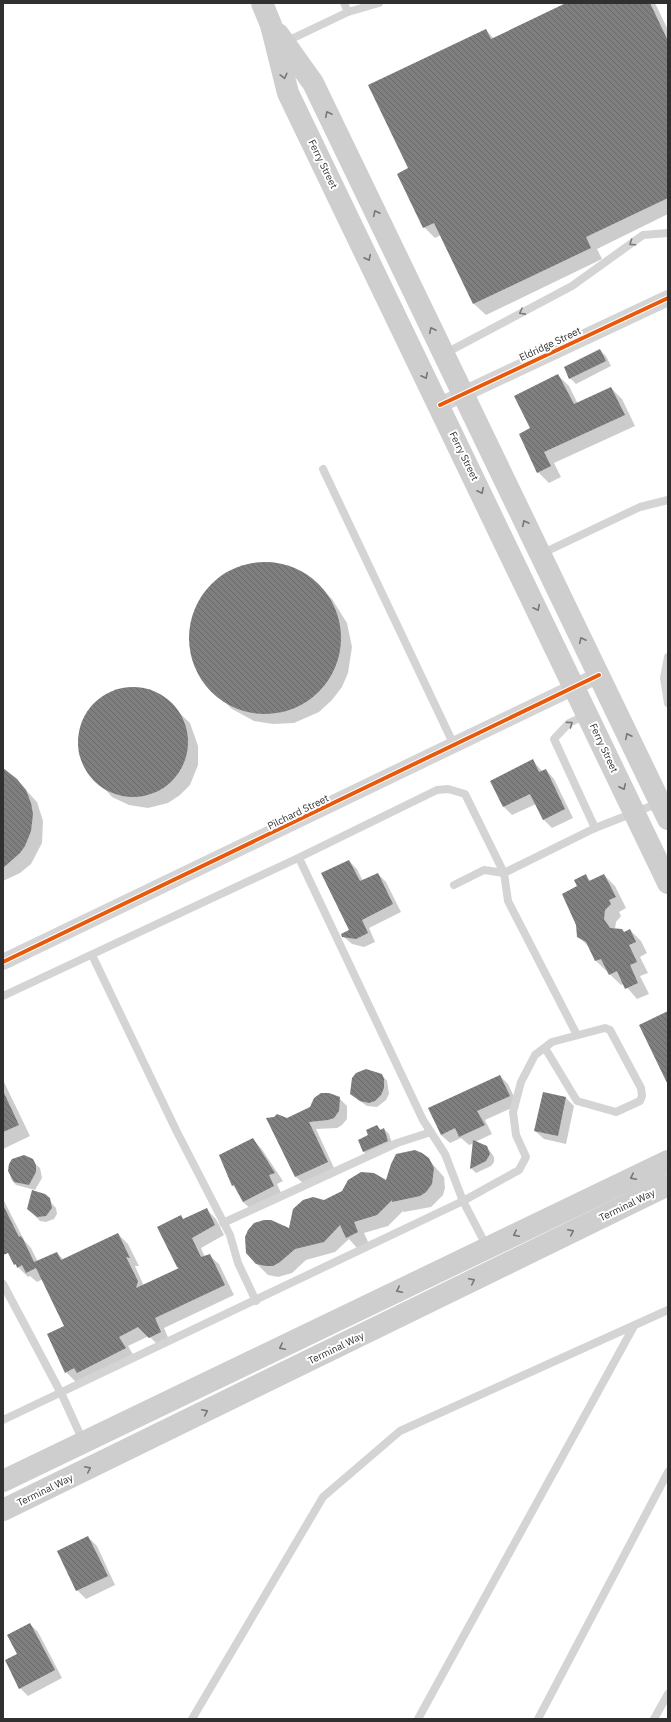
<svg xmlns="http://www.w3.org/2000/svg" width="671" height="1722" font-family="'IBM Plex Sans',sans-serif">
  <defs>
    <pattern id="building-back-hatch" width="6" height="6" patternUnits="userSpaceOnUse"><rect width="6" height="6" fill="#7f7f7f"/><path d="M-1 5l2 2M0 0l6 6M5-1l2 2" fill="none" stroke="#686868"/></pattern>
  </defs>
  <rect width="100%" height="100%" fill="#fff"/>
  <g fill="#0003">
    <path d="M 569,3 L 655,3 L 668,30 L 668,214 L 597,249 L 602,259 L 486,315 L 474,304 L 441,235 L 435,238 L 424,227 L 409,169 L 486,30 L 494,39 Z"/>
    <path d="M 600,350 L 606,356 L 611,366 L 576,384 L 570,378 Z"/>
    <path d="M 558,375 L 569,386 L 578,404 L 611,388 L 622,399 L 635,426 L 554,463 L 561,477 L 549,483 L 538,472 Z"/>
    <path d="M 269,563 L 297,570 L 313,580 L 332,599 L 347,623 L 352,647 L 348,673 L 342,687 L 332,700 L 319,712 L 294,723 L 273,724 L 254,721 L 232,709 L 207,685 L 200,675 L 193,657 L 191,633 L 193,619 L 200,603 L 219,577 L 226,572 L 241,567 Z"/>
    <path d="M 128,688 L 149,690 L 164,698 L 190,723 L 198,746 L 198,765 L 190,785 L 180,795 L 168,803 L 148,808 L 129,805 L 112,797 L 86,768 L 79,755 L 78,747 L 82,724 L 94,705 L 106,695 Z"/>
    <path d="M 533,761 L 543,772 L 546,770 L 554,779 L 573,818 L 552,828 L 544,820 L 536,804 L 512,815 L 504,807 L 491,781 Z"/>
    <path d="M 3,770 L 13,776 L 37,802 L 43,821 L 42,843 L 31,864 L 20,873 L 3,881 Z"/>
    <path d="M 349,861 L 357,869 L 363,881 L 378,874 L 386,882 L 401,912 L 369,928 L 375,942 L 364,947 L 352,944 L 343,936 L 350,931 Z"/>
    <path d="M 604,875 L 615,886 L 626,908 L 619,912 L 621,916 L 616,922 L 615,929 L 622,929 L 625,933 L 630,930 L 641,941 L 647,953 L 640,957 L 648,973 L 640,976 L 649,994 L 637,999 L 624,984 L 621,985 L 596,961 L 590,948 L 578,936 L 579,887 L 585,876 L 591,881 Z"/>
    <path d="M 363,1071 L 372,1071 L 382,1075 L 387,1081 L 389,1094 L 386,1100 L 377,1107 L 367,1106 L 357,1099 Z"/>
    <path d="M 500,1076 L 508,1084 L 518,1105 L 485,1120 L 492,1134 L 475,1142 L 484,1145 L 490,1151 L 494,1157 L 494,1162 L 491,1166 L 476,1173 L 471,1168 L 474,1143 L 469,1145 L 461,1138 L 450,1143 L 441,1135 Z"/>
    <path d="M 3,1080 L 30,1136 L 3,1149 Z"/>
    <path d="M 339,1098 L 347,1106 L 347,1119 L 342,1125 L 337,1128 L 316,1129 L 335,1170 L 304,1184 L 296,1177 L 268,1119 L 287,1119 Z"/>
    <path d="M 566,1098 L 574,1106 L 566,1144 L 544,1139 L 535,1131 Z"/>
    <path d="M 377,1126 L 381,1130 L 384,1129 L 389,1134 L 393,1146 L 370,1157 L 364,1152 L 359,1140 L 369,1136 Z"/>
    <path d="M 252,1140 L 261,1148 L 283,1181 L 277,1184 L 282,1195 L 252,1210 L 243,1202 L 233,1185 L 220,1155 Z"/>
    <path d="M 428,1159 L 444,1177 L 445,1188 L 443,1195 L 431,1207 L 404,1212 L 403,1211 L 388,1226 L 364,1233 L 369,1244 L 358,1249 L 349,1239 L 335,1252 L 306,1260 L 292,1273 L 278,1277 L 268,1275 L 249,1256 L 289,1229 L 325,1201 L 387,1182 Z"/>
    <path d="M 34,1163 L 40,1168 L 42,1178 L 35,1190 L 16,1185 L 11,1179 L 9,1168 Z"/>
    <path d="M 44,1195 L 56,1208 L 57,1214 L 54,1219 L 46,1222 L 40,1221 L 28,1209 Z"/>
    <path d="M 3,1199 L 24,1240 L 31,1248 L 38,1262 L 57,1253 L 64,1260 L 118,1234 L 128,1244 L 139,1266 L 135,1266 L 144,1286 L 179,1269 L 177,1267 L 181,1217 L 184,1220 L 207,1210 L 216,1219 L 224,1235 L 201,1248 L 205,1257 L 209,1255 L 219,1264 L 234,1295 L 164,1328 L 170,1342 L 160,1347 L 149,1336 L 128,1346 L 135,1358 L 76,1382 L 66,1372 L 66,1326 L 43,1279 L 37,1282 L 30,1276 L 28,1277 L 15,1264 L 3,1232 Z"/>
    <path d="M 88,1537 L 97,1546 L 115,1585 L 86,1599 L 77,1590 Z"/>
    <path d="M 30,1624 L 38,1632 L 62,1678 L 28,1696 L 20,1688 L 18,1655 Z"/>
  </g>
  <g fill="url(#building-back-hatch)">
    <path d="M 566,3 L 650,3 L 668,41 L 668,198 L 586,237 L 591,248 L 473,304 L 434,223 L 423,228 L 397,174 L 408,168 L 368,85 L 486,29 L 491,39 Z"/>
    <path d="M 600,349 L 606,361 L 569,379 L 564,367 Z"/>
    <path d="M 558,374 L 574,404 L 611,387 L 625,415 L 544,452 L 551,466 L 537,473 L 519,434 L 530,428 L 514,396 Z"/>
    <circle cx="265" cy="638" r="76"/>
    <circle cx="133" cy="742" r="55"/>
    <path d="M 533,759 L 539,772 L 546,769 L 565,809 L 543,820 L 530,794 L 503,807 L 490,781 Z"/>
    <path d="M 3,768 L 17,779 L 26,790 L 31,803 L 33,814 L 31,831 L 25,846 L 20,853 L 3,868 Z"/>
    <path d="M 349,860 L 360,881 L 378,873 L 393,904 L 362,920 L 368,933 L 356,939 L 342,937 L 341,934 L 349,930 L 321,873 Z"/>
    <path d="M 586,874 L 589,881 L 604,874 L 616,897 L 609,900 L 611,904 L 605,910 L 604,919 L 610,928 L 622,929 L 624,932 L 630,929 L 636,942 L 629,945 L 637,962 L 630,965 L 638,983 L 625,989 L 617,971 L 609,975 L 601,959 L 595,961 L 586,942 L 577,937 L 576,925 L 562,894 L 577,886 L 574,880 Z"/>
    <path d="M 668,1011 L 668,1085 L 639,1025 Z"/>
    <path d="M 366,1069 L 382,1074 L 384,1079 L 384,1088 L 381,1095 L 375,1101 L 369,1103 L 360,1101 L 350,1094 L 352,1078 L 356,1073 Z"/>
    <path d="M 500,1075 L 510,1096 L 477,1111 L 485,1125 L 459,1137 L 455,1128 L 441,1135 L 428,1108 Z"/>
    <path d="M 3,1091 L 19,1125 L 3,1132 Z"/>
    <path d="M 543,1092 L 566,1097 L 558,1136 L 534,1131 Z"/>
    <path d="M 321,1093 L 329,1093 L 340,1097 L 339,1111 L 334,1118 L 328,1120 L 309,1122 L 328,1162 L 295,1177 L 266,1118 L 274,1117 L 277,1114 L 287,1118 L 310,1107 L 314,1098 Z"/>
    <path d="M 377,1125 L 380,1130 L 384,1128 L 388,1141 L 363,1152 L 358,1140 L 368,1135 L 366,1130 Z"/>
    <path d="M 253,1138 L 275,1173 L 269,1175 L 274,1186 L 243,1202 L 234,1185 L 232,1186 L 219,1155 Z"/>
    <path d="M 473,1140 L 487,1146 L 490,1154 L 486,1161 L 470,1169 Z"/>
    <path d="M 415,1150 L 422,1153 L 429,1158 L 434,1168 L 432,1184 L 426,1192 L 420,1196 L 392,1202 L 392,1200 L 377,1215 L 354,1222 L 358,1232 L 346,1238 L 340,1225 L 324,1242 L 295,1249 L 280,1262 L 273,1266 L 266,1266 L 256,1264 L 246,1253 L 245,1237 L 248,1230 L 254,1223 L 264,1220 L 271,1220 L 289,1228 L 293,1209 L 303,1200 L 313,1197 L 324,1200 L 342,1191 L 348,1180 L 361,1172 L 374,1173 L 386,1180 L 391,1164 L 396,1154 Z"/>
    <path d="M 24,1155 L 33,1159 L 36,1165 L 36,1172 L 29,1185 L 14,1182 L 8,1171 L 9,1164 L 12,1159 Z"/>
    <path d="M 32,1190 L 45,1194 L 50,1198 L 52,1208 L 46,1216 L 37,1217 L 27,1209 Z"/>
    <path d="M 3,1205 L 19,1237 L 21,1236 L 22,1239 L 22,1237 L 34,1262 L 57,1252 L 61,1260 L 118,1233 L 130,1258 L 126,1257 L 138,1281 L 136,1288 L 179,1268 L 177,1267 L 157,1227 L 181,1215 L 183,1219 L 207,1208 L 215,1225 L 192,1238 L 201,1257 L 210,1254 L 225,1285 L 155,1318 L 161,1332 L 149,1338 L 138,1327 L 119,1337 L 126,1348 L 77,1373 L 74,1368 L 65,1373 L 47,1334 L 64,1326 L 36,1268 L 26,1273 L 22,1265 L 17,1268 L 16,1264 L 14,1265 L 8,1253 L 3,1255 Z"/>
    <path d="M 88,1536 L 108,1576 L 76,1591 L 57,1551 Z"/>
    <path d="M 30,1623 L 55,1670 L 19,1689 L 5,1660 L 17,1654 L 7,1635 Z"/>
  </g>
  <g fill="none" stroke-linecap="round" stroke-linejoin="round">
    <g stroke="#d4d4d4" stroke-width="8">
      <path d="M 348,12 L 379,3"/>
      <path d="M 285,42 L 348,12 L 344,3"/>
      <path d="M 444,354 L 572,286 L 643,235 L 668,233"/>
      <path d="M 323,469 L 454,745"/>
      <path d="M 541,554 L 640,507 L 668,500"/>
      <path d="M 668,657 L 664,678 L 668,703"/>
      <path d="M 586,715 L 569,723 L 554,739 L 595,828"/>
      <path d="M 299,858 L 423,1120 L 445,1154 L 463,1201 L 487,1247"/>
      <path d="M 454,885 L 484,870 L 504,873"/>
      <path d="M 92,955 L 176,1130 L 230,1235 L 238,1263 L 256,1301"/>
      <path d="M 3,996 L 296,859 L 437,790 L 448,789 L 465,794 L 504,873"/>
      <path d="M 577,1035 L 508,901 L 504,873 L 595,828 L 659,803"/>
      <path d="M 223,1223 L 397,1143 L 431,1132"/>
      <path d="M 3,1284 L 63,1397 L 83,1441"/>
      <path d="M 3,1420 L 463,1201 L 519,1170 L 526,1157 L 516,1135 L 513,1112 L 521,1082 L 535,1055 L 552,1042 L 605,1028 L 610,1030 L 641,1088 L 642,1096 L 640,1101 L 616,1112 L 577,1101 L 545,1048"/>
      <path d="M 192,1719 L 323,1497 L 400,1431 L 668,1310"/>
      <path d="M 418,1719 L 634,1326"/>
      <path d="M 538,1719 L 668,1472"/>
      <path d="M 654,1719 L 668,1694"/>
    </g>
    <g stroke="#d4d4d4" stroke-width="16">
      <path d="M 440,405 L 668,298"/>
      <path d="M 3,962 L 599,675"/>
    </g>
    <g stroke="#cecece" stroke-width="22">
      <path d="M 262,3 L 271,25 L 288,93 L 668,883"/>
      <path d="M 278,34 L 313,83 L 668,819"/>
      <path d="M 3,1481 L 668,1161"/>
      <path d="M 3,1510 L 668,1185"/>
    </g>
    <g stroke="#fff" stroke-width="6">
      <g id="cycleway">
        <path d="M 440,405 L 668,298"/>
        <path d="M 3,962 L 599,675"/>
      </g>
    </g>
    <use href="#cycleway" stroke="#e8590c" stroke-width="4"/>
  </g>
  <defs><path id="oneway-chevron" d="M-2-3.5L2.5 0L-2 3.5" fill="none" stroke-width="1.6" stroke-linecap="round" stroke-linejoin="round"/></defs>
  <g stroke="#777">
    <use href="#oneway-chevron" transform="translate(284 76) rotate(76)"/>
    <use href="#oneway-chevron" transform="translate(328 114) rotate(-116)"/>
    <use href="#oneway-chevron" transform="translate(376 213) rotate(-116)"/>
    <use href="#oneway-chevron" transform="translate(368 258) rotate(64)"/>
    <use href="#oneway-chevron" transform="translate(432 330) rotate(-116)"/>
    <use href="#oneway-chevron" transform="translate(425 376) rotate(64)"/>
    <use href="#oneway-chevron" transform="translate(481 491) rotate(64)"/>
    <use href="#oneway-chevron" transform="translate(525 523) rotate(-116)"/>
    <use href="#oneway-chevron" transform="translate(537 608) rotate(64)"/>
    <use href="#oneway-chevron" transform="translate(582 640) rotate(-116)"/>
    <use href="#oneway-chevron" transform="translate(628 736) rotate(-116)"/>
    <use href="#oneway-chevron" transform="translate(623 787) rotate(65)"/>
    <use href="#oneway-chevron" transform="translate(633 1177) rotate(154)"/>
    <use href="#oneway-chevron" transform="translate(571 1232) rotate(-26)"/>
    <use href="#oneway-chevron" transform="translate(516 1234) rotate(154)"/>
    <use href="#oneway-chevron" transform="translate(472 1281) rotate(-26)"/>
    <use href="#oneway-chevron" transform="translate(399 1290) rotate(154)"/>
    <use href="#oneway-chevron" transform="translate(282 1347) rotate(154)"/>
    <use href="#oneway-chevron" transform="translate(205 1412) rotate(-26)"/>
    <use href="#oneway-chevron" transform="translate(88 1469) rotate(-26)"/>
  </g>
  <g stroke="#7a7a7a">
    <use href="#oneway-chevron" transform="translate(632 243) rotate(146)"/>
    <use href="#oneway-chevron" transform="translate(522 312) rotate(152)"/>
    <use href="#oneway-chevron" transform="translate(570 724) rotate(-36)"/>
  </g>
  <g text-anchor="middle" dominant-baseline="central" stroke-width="4" stroke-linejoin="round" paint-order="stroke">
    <g font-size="10" fill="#303030" stroke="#fff">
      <text transform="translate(323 164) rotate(64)">Ferry Street</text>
      <text transform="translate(550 344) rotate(-25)">Eldridge Street</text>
      <text transform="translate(464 456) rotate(64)">Ferry Street</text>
      <text transform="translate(604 748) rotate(65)">Ferry Street</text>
      <text transform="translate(298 812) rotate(-26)">Pilchard Street</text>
      <text transform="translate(627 1205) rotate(-26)">Terminal Way</text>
      <text transform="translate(336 1348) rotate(-26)">Terminal Way</text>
      <text transform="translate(45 1490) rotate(-26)">Terminal Way</text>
    </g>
  </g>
  <rect width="671" height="1722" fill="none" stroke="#303030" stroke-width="8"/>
</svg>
